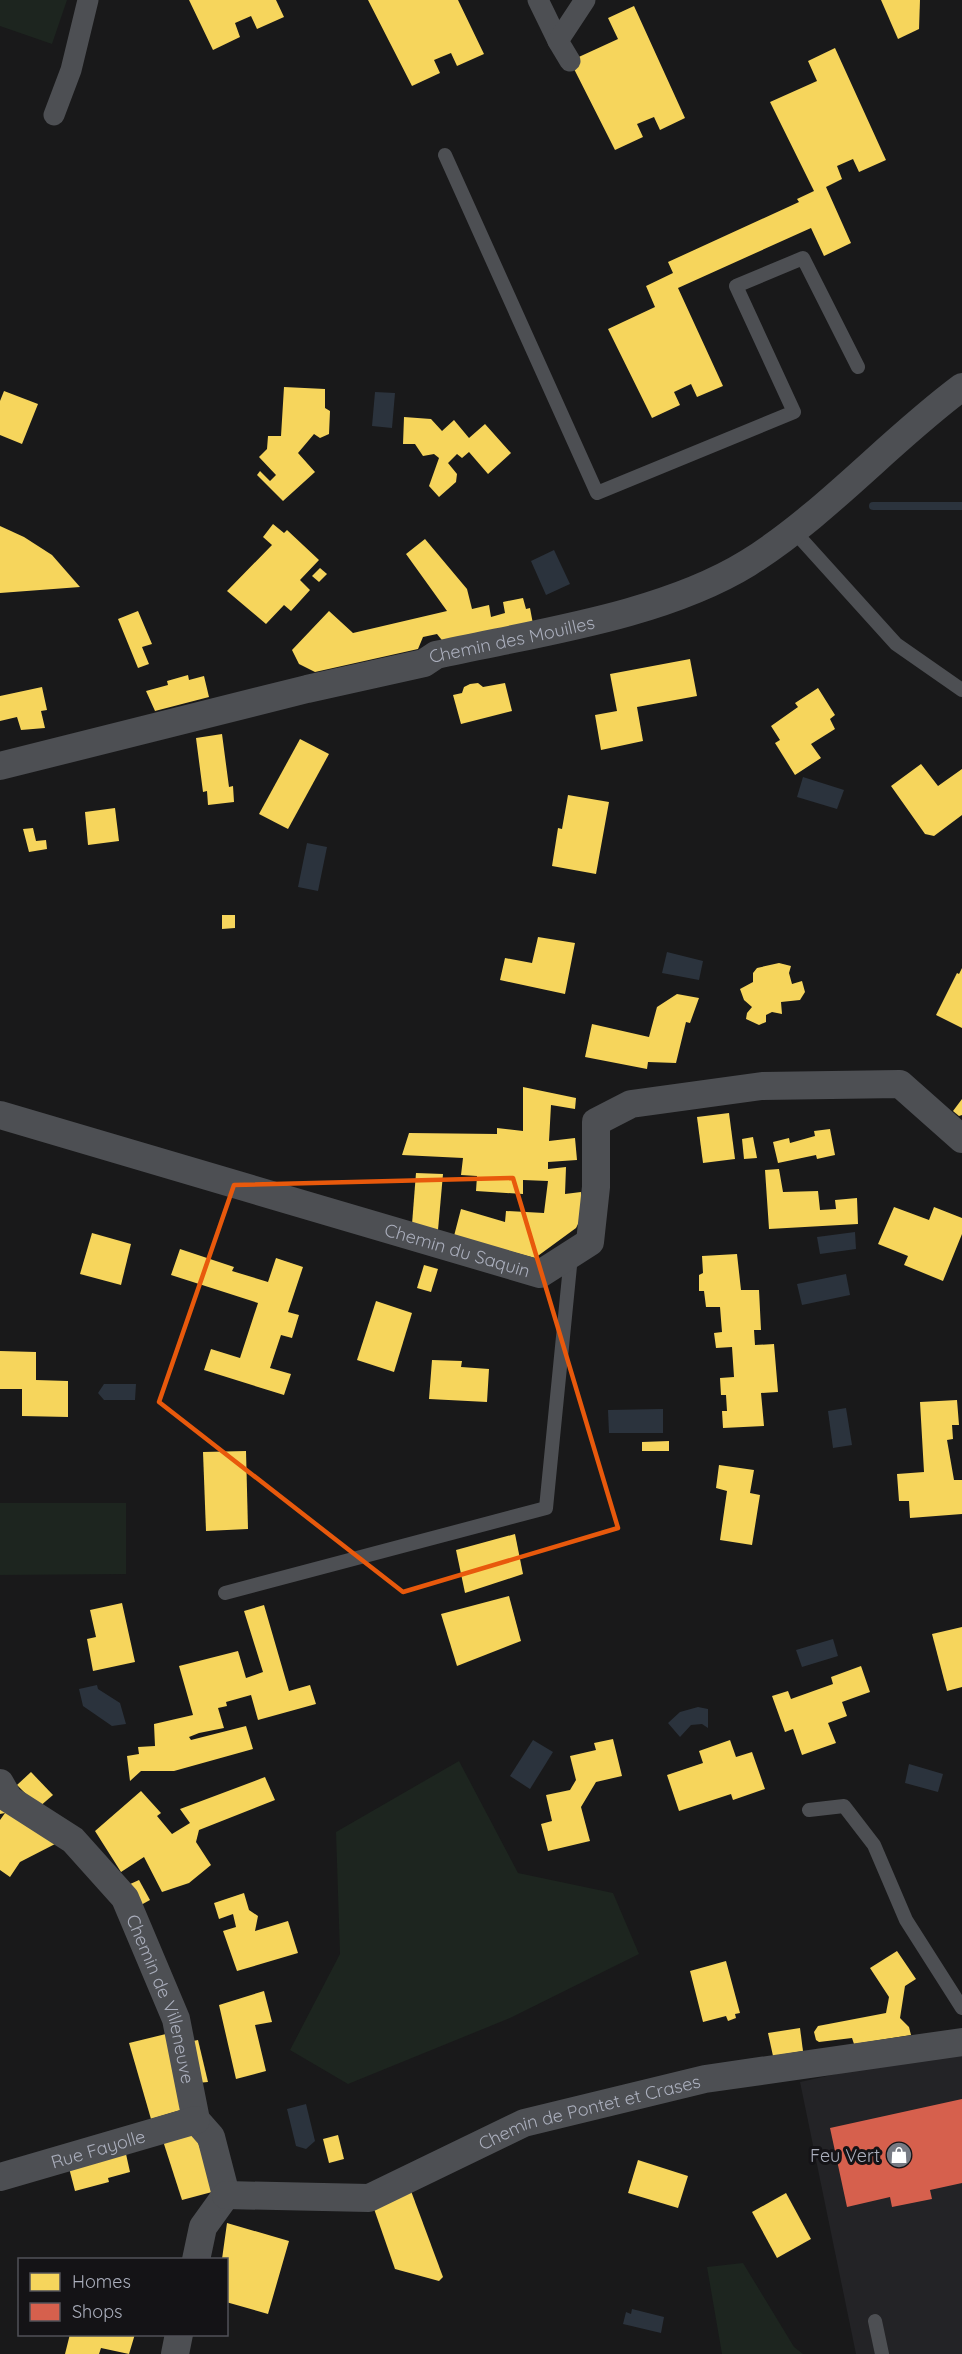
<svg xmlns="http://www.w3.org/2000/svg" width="962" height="2354" font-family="Quicksand,sans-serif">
  <rect width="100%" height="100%" fill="#19191a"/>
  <path fill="#232326" d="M 962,2046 L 962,2354 L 856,2354 L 800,2082 Z"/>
  <g fill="#1d251f">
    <path d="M 0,0 L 67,0 L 52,44 L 0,26 Z"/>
    <path d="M 0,1503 L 126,1503 L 126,1574 L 0,1575 Z"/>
    <path d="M 459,1761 L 518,1873 L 613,1893 L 639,1954 L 510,2018 L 348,2084 L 290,2050 L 340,1954 L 336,1832 Z"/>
    <path d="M 743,2263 L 794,2347 L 803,2354 L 722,2354 L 707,2267 Z"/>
  </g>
  <g fill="#2b333d">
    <path d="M 375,392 L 395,393 L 392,428 L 372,426 Z"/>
    <path d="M 554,550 L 570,584 L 546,595 L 531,561 Z"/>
    <path d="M 803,777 L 844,790 L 837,809 L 797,797 Z"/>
    <path d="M 307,843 L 327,847 L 318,891 L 298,887 Z"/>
    <path d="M 667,952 L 703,961 L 699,980 L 662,973 Z"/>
    <path d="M 855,1232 L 856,1249 L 820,1254 L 817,1237 Z"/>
    <path d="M 846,1274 L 850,1295 L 802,1305 L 797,1284 Z"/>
    <path d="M 104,1384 L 136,1384 L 135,1400 L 104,1400 L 98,1393 Z"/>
    <path d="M 846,1408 L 852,1445 L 833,1448 L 828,1411 Z"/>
    <path d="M 663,1409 L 663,1433 L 609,1433 L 608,1410 Z"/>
    <path d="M 833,1639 L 838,1656 L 802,1667 L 796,1650 Z"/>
    <path d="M 97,1685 L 98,1689 L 120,1703 L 126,1724 L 112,1726 L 83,1706 L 79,1689 Z"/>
    <path d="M 698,1707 L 708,1709 L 708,1728 L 702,1724 L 691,1725 L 680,1737 L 668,1723 L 680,1712 Z"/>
    <path d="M 533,1740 L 553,1752 L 530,1789 L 510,1776 Z"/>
    <path d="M 909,1764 L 943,1774 L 938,1792 L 905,1783 Z"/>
    <path d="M 306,2104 L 315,2141 L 306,2149 L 296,2146 L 287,2109 Z"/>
    <path d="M 632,2309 L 664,2317 L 661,2333 L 623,2324 L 626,2312 L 631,2314 Z"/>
  </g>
  <g fill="#f6d55c">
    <path d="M 189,0 L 276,0 L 284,17 L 257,29 L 251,16 L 235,23 L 240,37 L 213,50 Z"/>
    <path d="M 368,0 L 458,0 L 484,54 L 457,66 L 451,53 L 434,60 L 440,73 L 412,86 Z"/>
    <path d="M 881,0 L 920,0 L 919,29 L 898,39 Z"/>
    <path d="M 634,6 L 685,118 L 660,130 L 654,117 L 637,124 L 643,137 L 615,150 L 570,61 L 618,39 L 608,18 Z"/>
    <path d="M 835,48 L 886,160 L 859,172 L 853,159 L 837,166 L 842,179 L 826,187 L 851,243 L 824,256 L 811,228 L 678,288 L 723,386 L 697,397 L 691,384 L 674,392 L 680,405 L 652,418 L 608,329 L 655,307 L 646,286 L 673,273 L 668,262 L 799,202 L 797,199 L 814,191 L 770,102 L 817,81 L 808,61 Z"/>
    <path d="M 284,387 L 325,389 L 325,408 L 330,411 L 329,434 L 320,438 L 314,434 L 298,453 L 315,472 L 283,501 L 257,475 L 260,471 L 270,481 L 276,475 L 259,457 L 267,449 L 268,436 L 281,436 Z"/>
    <path d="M 4,391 L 38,404 L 22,444 L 0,435 L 0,401 Z"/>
    <path d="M 404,417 L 431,419 L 442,431 L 454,420 L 469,438 L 485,424 L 511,453 L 488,474 L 469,452 L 462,458 L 457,454 L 448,463 L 457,474 L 456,482 L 439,497 L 429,486 L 439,458 L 434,454 L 423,456 L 415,444 L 403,444 Z"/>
    <path d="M 273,524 L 284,533 L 287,530 L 319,560 L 300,580 L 310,590 L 291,611 L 284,605 L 266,624 L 227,591 L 272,545 L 263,537 Z"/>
    <path d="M 0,526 L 24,537 L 52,555 L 80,587 L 0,593 Z"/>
    <path d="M 425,539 L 467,589 L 472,609 L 489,605 L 491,617 L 505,613 L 503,602 L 523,598 L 526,609 L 530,608 L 533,624 L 445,644 L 437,634 L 423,637 L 418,649 L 315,672 L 299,664 L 292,650 L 329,611 L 353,633 L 447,611 L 406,554 Z"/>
    <path d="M 320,568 L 327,574 L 319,582 L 312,576 Z"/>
    <path d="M 138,611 L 152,644 L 142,647 L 149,664 L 138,668 L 118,619 Z"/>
    <path d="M 690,659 L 697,696 L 637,707 L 643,741 L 601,750 L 595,715 L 617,711 L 610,674 Z"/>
    <path d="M 188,675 L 189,680 L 204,676 L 209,697 L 155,711 L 146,691 L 168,685 L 167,681 Z"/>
    <path d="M 478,683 L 483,687 L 505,683 L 512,711 L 461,724 L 453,695 L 462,693 L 464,687 L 470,684 Z"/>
    <path d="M 42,687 L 47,710 L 41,711 L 45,728 L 21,730 L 17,717 L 0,721 L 0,696 Z"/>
    <path d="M 818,688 L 835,715 L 830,719 L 835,729 L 811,744 L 821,758 L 795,775 L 775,743 L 780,740 L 771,726 L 798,707 L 795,703 Z"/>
    <path d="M 222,734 L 229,787 L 233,786 L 234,802 L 208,805 L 207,791 L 203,792 L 196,738 Z"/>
    <path d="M 300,739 L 329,754 L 288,829 L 259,814 Z"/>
    <path d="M 921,764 L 938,786 L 962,769 L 962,815 L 934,836 L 925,834 L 891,786 Z"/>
    <path d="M 568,795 L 609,802 L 596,874 L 552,866 L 558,828 L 562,829 Z"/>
    <path d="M 115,808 L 119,841 L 88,845 L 85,812 Z"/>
    <path d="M 33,828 L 36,841 L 46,840 L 47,849 L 29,852 L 23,829 Z"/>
    <path d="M 222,915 L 235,915 L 235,928 L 222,929 Z"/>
    <path d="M 538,937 L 575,943 L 565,994 L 500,980 L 505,958 L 532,963 Z"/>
    <path d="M 779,963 L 791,966 L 789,973 L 792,984 L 802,981 L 805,992 L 800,1000 L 781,1002 L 782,1014 L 772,1012 L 766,1015 L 766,1022 L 759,1025 L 746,1019 L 747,1013 L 752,1007 L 744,1000 L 740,989 L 753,982 L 753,973 L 757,968 Z"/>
    <path d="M 962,968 L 962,1028 L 936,1015 L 957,973 L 959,974 Z"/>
    <path d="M 677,994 L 699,998 L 690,1023 L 686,1022 L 676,1063 L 648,1062 L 647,1069 L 585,1057 L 592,1024 L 649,1037 L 657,1007 Z"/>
    <path d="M 523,1087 L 576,1098 L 575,1109 L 551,1105 L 549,1141 L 575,1138 L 577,1160 L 548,1162 L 548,1169 L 566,1167 L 565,1194 L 581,1192 L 583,1214 L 576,1228 L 535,1258 L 454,1236 L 461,1209 L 505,1222 L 506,1211 L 544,1213 L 548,1181 L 523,1180 L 523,1194 L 476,1191 L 477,1176 L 461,1175 L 463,1158 L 402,1155 L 409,1133 L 497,1134 L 497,1128 L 523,1131 Z"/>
    <path d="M 962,1099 L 962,1115 L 959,1116 L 953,1111 Z"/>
    <path d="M 729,1113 L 735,1159 L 703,1163 L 697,1117 Z"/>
    <path d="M 830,1129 L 835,1155 L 817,1159 L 816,1155 L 778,1163 L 773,1142 L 789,1138 L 790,1143 L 815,1136 L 814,1131 Z"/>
    <path d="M 753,1137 L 757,1158 L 744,1159 L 742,1139 Z"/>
    <path d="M 779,1169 L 783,1192 L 818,1191 L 820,1210 L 836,1209 L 835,1200 L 857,1198 L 858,1224 L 769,1229 L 765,1170 Z"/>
    <path d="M 416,1173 L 443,1174 L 438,1230 L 412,1224 Z"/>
    <path d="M 894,1207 L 929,1220 L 934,1207 L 962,1218 L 962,1234 L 943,1281 L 904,1265 L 908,1256 L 878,1244 Z"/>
    <path d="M 92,1233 L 131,1244 L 121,1285 L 80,1274 Z"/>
    <path d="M 180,1249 L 234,1267 L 232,1271 L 268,1282 L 276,1258 L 303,1267 L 288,1312 L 299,1315 L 292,1338 L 281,1335 L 270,1368 L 291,1374 L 284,1395 L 204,1370 L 211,1349 L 240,1358 L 258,1303 L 171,1275 Z"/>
    <path d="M 737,1254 L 741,1290 L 759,1290 L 761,1330 L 754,1330 L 755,1345 L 774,1344 L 778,1392 L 761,1393 L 764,1426 L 723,1428 L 722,1411 L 727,1411 L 726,1395 L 721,1395 L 720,1378 L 734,1377 L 732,1347 L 716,1348 L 714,1333 L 722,1332 L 720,1307 L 706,1307 L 704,1291 L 699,1291 L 699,1275 L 703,1273 L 702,1256 Z"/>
    <path d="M 424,1265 L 438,1269 L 431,1292 L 417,1288 Z"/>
    <path d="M 376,1301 L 412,1313 L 394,1372 L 357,1360 Z"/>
    <path d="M 0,1351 L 36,1352 L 36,1380 L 68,1381 L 68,1417 L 22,1416 L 22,1389 L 0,1389 Z"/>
    <path d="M 432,1360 L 462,1361 L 461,1367 L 489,1369 L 487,1402 L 429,1399 Z"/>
    <path d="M 957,1400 L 959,1425 L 952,1425 L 953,1439 L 947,1440 L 954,1480 L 962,1480 L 962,1514 L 910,1518 L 909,1501 L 899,1501 L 897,1474 L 924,1472 L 920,1402 Z"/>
    <path d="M 669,1441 L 669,1451 L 642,1451 L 642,1442 Z"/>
    <path d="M 246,1451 L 248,1529 L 206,1531 L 203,1452 Z"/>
    <path d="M 719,1465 L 754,1470 L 750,1493 L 760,1495 L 752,1545 L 720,1540 L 727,1491 L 716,1488 Z"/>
    <path d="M 515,1534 L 523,1574 L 465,1593 L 456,1550 Z"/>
    <path d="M 509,1596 L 521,1641 L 457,1666 L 441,1614 Z"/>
    <path d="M 122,1603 L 135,1662 L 93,1671 L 87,1639 L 96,1637 L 90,1610 Z"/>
    <path d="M 264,1605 L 289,1691 L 310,1685 L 316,1704 L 258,1720 L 251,1695 L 226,1702 L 227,1706 L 218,1708 L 224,1728 L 199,1733 L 189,1737 L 191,1740 L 246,1726 L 253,1749 L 174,1771 L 141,1771 L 130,1781 L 127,1756 L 139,1754 L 138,1747 L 155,1746 L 154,1724 L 193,1715 L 179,1666 L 238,1651 L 246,1678 L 263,1672 L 244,1611 Z"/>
    <path d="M 962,1627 L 962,1687 L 947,1691 L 932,1634 Z"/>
    <path d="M 861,1666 L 870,1692 L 842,1702 L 847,1716 L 828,1723 L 836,1743 L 802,1755 L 793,1729 L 785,1732 L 772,1696 L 788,1691 L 791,1699 L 833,1684 L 831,1677 Z"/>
    <path d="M 613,1739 L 622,1776 L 596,1782 L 581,1807 L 590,1841 L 548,1851 L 541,1824 L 552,1821 L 546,1795 L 570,1790 L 576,1780 L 570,1756 L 596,1750 L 594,1743 Z"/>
    <path d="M 730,1740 L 736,1757 L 752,1752 L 765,1789 L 733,1800 L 731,1794 L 679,1811 L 667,1775 L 703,1763 L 699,1751 Z"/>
    <path d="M 31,1772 L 53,1795 L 39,1807 L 17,1785 Z"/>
    <path d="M 265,1777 L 275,1800 L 199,1830 L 196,1842 L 211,1865 L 189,1883 L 162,1892 L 144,1857 L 121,1872 L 95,1831 L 141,1791 L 161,1813 L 157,1816 L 172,1834 L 190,1823 L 180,1809 Z"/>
    <path d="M 0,1800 L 57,1843 L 20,1862 L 10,1877 L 0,1870 L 0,1820 L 5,1813 L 0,1814 Z"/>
    <path d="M 139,1880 L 150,1900 L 139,1906 L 128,1885 Z"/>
    <path d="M 244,1893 L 249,1910 L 258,1916 L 255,1931 L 288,1921 L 298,1953 L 237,1971 L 223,1931 L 236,1927 L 233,1914 L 219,1919 L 214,1903 Z"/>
    <path d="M 897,1951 L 916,1979 L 905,1986 L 900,2018 L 909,2027 L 911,2035 L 854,2044 L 852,2038 L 819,2042 L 816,2040 L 814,2032 L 818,2026 L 886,2013 L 889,1997 L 870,1968 Z"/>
    <path d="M 726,1961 L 740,2013 L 735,2014 L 736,2018 L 728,2021 L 726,2016 L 703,2022 L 690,1971 Z"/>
    <path d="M 264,1991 L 272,2022 L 255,2025 L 266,2071 L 236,2079 L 219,2005 Z"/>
    <path d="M 800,2028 L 803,2051 L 773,2056 L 768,2033 Z"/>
    <path d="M 170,2033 L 184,2109 L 151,2119 L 129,2043 Z"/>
    <path d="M 198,2040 L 208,2082 L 197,2083 L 188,2042 Z"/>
    <path d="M 194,2131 L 210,2177 L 212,2192 L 182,2200 L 163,2141 Z"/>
    <path d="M 338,2135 L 344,2159 L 329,2163 L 323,2139 Z"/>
    <path d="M 126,2154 L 130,2172 L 108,2178 L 109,2182 L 75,2191 L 69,2168 Z"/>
    <path d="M 638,2160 L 688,2176 L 678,2208 L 628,2193 Z"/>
    <path d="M 411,2191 L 443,2277 L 439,2281 L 395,2269 L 373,2206 Z"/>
    <path d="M 786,2193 L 811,2239 L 777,2258 L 752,2212 Z"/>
    <path d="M 227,2223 L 289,2241 L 268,2314 L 226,2302 L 226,2259 L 222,2259 Z"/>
    <path d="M 70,2334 L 135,2334 L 129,2354 L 101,2348 L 99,2354 L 65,2354 Z"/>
  </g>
  <path fill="#d6604d" d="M 962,2099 L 962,2183 L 930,2190 L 932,2199 L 892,2207 L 890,2197 L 847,2207 L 830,2128 Z"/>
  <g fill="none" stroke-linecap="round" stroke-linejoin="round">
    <path stroke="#2b333d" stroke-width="8" d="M 873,506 L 962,506"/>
    <g stroke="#4d4f53" stroke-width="14">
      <path d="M 445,155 L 597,493 L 794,412 L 736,286 L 803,258 L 858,367"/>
      <path d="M 793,530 L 896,644 L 962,690"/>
      <path d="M 225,1593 L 546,1508 L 571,1256"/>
      <path d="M 809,1810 L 844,1806 L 874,1845 L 906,1920 L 962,2008"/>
      <path d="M 875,2321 L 882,2354"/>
    </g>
    <g stroke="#4d4f53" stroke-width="21">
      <path d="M 538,0 L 558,41"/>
      <path d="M 570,61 L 558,41 L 585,0"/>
      <path d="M 54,115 L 71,70 L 88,0"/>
    </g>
    <g stroke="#4d4f53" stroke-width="28">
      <path id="s1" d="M 0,766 L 307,689 L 424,663 L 436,655 C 535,633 662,616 748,563 C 826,514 888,442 962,387"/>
      <path id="s2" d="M 0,1115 L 540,1274 L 590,1242 L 596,1187 L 596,1122 L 631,1104 L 762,1086 L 900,1084 L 962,1139"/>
      <path id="s3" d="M 0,1783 L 9,1799 L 73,1840 L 125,1898 L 176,2019 L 196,2120 L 211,2137 L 226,2195 L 203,2227 L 196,2260"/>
      <path id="s4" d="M 0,2177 L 196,2120"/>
      <path id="s5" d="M 226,2195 L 369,2198 L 524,2123 L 705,2079 L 962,2042"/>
      <path d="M 175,2354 L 179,2334"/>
    </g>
  </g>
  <path fill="none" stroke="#e8590c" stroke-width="4.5" stroke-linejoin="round" d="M 513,1178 L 618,1528 L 403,1592 L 159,1402 L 234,1185 Z"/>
  <defs>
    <g id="shop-disc" transform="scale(1.35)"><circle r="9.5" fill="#777a83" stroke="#141316"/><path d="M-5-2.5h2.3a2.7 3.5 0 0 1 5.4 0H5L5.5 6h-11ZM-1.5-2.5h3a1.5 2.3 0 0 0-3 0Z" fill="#fff"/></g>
  </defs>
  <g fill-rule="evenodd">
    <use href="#shop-disc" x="899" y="2155"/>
  </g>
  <g text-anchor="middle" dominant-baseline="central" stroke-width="6" stroke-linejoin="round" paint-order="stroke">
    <g font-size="18" fill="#aaaebc" stroke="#141316">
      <text stroke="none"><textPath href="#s1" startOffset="528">Chemin des Mouilles</textPath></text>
      <text stroke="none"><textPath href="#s2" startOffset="477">Chemin du Saquin</textPath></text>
      <text stroke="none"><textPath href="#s3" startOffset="280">Chemin de Villeneuve</textPath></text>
      <text stroke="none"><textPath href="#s5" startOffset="381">Chemin de Pontet et Crases</textPath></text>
      <text stroke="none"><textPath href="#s4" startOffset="102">Rue Fayolle</textPath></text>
    </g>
    <g font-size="18" fill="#aaaebc" stroke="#141316" text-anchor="end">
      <text x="880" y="2155">Feu Vert</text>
    </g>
  </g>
  <rect x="18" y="2258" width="210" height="78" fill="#141316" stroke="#505158" stroke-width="1.5"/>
  <rect x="30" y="2273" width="30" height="18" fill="#f6d55c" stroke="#505158" stroke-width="1.5"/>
  <text x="72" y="2288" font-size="18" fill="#aaaebc">Homes</text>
  <rect x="30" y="2303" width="30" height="18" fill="#d6604d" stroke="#505158" stroke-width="1.5"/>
  <text x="72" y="2318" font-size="18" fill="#aaaebc">Shops</text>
</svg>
